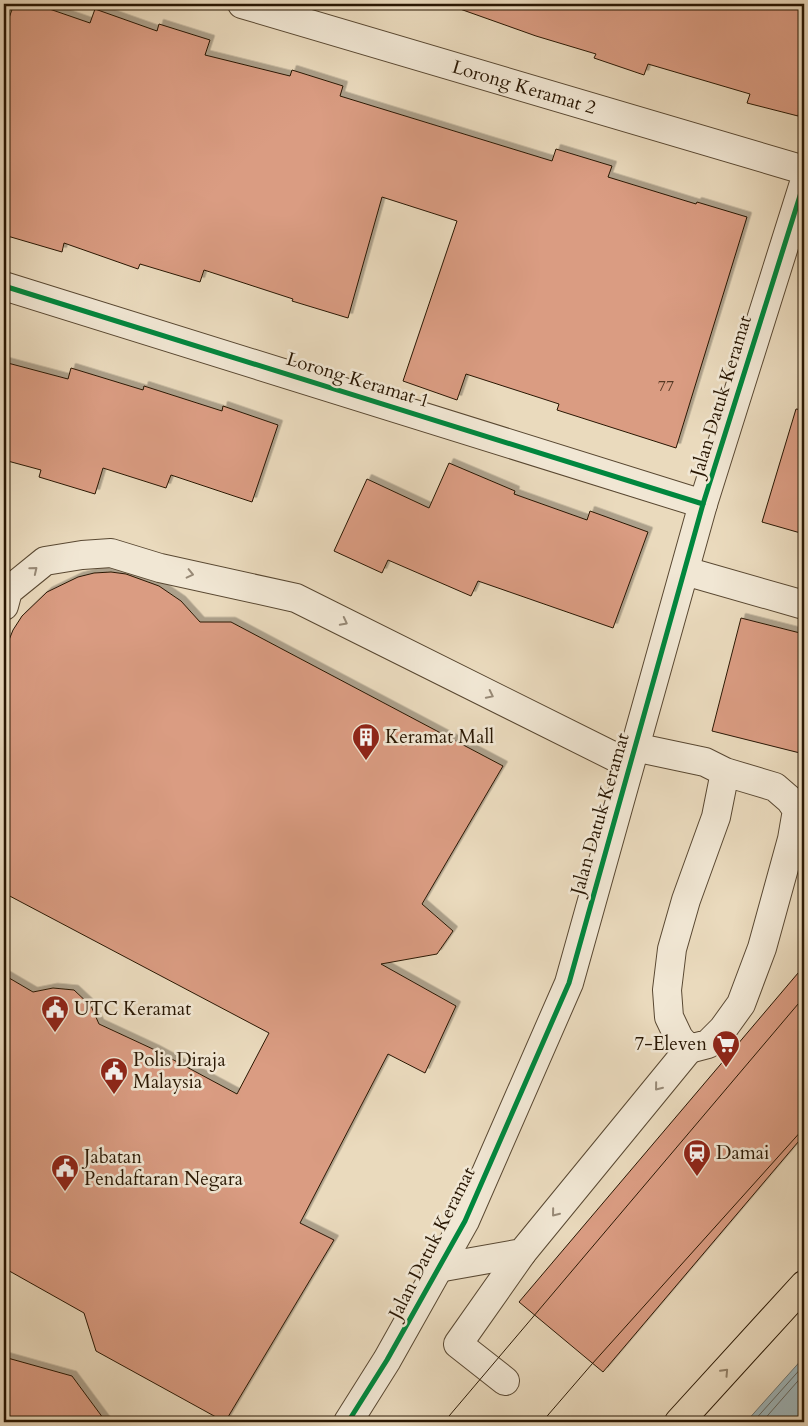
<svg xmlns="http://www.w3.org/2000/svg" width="808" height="1426" font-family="Cardo,serif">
  <defs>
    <filter id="shadow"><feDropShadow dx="4.5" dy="-4.5" stdDeviation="0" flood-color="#0004"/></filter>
  </defs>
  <rect width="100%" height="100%" fill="#eadabd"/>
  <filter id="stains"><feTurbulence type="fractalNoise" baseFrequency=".004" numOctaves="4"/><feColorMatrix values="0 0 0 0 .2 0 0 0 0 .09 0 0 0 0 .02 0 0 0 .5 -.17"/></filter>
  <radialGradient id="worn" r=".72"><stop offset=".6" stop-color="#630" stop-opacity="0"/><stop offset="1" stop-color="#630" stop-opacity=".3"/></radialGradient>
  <path fill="#9eb7bc" stroke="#6f7772" d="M 804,1357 L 804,1422 L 746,1422 Z"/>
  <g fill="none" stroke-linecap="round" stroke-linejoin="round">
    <g stroke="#646760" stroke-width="1">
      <path d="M 753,1422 L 804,1365"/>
      <path d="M 762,1422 L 804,1374"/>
    </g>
  </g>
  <g fill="#da9c82" stroke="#291703" filter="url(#shadow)">
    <path d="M 14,4 L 35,4 L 90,23 L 95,9 L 157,31 L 159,24 L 210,40 L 205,55 L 290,76 L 292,70 L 343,86 L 340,96 L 552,161 L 556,149 L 612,166 L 608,177 L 696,204 L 697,202 L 747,217 L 676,448 L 557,410 L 559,404 L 466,374 L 457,400 L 403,381 L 457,221 L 382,197 L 348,318 L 292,301 L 293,299 L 204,270 L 200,282 L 140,264 L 138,269 L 64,243 L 62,252 L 4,235 L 4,32 Z"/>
    <path d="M 461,4 L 804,4 L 804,91 L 798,116 L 747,103 L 750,94 L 648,64 L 644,75 L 594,58 L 596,54 L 536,36 L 460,9 Z"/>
    <path d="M 4,362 L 68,379 L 71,368 L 143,390 L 144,386 L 222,411 L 223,406 L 278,425 L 252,502 L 171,475 L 166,488 L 103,468 L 95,494 L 39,477 L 41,470 L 4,460 Z"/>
    <path d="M 796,409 L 804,410 L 804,534 L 762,522 Z"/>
    <path d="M 449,463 L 515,491 L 514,494 L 587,520 L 590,511 L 648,532 L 613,628 L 478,581 L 471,596 L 388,560 L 382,573 L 334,551 L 367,479 L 429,508 Z"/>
    <path d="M 111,572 L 126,574 L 159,586 L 181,601 L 200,622 L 231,622 L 503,766 L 422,904 L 453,931 L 437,954 L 381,964 L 456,1006 L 425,1073 L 388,1054 L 300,1223 L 334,1240 L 225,1422 L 96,1351 L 84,1313 L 4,1268 L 4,975 L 33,992 L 53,988 L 74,990 L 91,1006 L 99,1024 L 155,1050 L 237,1094 L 269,1033 L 4,893 L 4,657 L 7,645 L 13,630 L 22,616 L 47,592 L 78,577 L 94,573 Z"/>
    <path d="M 741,618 L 804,634 L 804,754 L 712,731 Z"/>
    <path d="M 804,966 L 804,1135 L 603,1372 L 519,1302 Z"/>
    <path d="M 4,1357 L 72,1376 L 106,1422 L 4,1422 Z"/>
  </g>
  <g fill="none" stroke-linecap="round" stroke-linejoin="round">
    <g stroke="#594832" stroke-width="30">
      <g id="minor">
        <path id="s1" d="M 242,4 L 804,170"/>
        <path d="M 4,286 L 703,504"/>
        <path d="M 685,571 L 804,605"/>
        <path d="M 4,606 L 8,591 L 45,561 L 82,555 L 111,553 L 160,568 L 296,598 L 629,764"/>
        <path d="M 634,747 L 705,762 L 725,772 L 775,787 L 790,800 L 797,810 L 792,839 L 762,948 L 741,1004 L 723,1029 L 708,1044 L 689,1049 L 679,1038 L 669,1017 L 667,990 L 672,949 L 686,900 L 716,817 L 725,772"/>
        <path d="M 438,1268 L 522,1253 L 689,1049"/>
        <path d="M 505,1381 L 458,1344 L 522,1253"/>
        <path d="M 348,1422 L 387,1360 L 465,1221 L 569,983 L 703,504 L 804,183"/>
      </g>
    </g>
    <g stroke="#291703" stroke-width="30">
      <path id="highway" d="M 679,1422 L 804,1285"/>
    </g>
    <use href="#minor" stroke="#f1e7d4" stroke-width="28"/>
    <use href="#highway" stroke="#eadabd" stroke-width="28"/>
    <g stroke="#291703" stroke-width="1">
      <path d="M 444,1422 L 804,997"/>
      <path d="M 542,1422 L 592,1364 L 804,1128"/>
    </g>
    <g stroke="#f1e7d4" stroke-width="8">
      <g id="cycleway">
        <path d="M 4,286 L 703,504"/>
        <path d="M 348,1422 L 387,1360 L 465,1221 L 569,983 L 703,504 L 804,183"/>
      </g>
    </g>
    <use href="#cycleway" stroke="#00873e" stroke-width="5"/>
  </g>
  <defs><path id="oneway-chevron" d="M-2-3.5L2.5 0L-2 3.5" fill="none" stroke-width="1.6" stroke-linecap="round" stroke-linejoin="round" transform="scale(1.25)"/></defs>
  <g stroke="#978976">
    <use href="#oneway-chevron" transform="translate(34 570) rotate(-39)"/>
    <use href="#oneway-chevron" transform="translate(190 574) rotate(13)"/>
    <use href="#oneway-chevron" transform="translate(344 622) rotate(27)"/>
    <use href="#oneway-chevron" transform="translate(490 695) rotate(26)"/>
    <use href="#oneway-chevron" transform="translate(658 1087) rotate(129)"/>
    <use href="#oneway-chevron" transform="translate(555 1213) rotate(129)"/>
  </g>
  <use stroke="#938269" href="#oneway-chevron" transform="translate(725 1372) rotate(-47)"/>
  <defs>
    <g id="building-pin" transform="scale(1.4375)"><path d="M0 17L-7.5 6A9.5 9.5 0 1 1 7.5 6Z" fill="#8f2418" stroke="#f1e7d4"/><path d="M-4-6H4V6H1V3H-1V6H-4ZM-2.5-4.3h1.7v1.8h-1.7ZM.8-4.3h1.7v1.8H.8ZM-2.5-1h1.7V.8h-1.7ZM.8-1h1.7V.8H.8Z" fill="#fff"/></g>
    <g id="civic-pin" transform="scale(1.4375)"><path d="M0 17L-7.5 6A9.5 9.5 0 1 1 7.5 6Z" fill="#8f2418" stroke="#f1e7d4"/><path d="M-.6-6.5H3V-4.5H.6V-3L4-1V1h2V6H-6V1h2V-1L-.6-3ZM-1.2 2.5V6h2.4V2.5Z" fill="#fff"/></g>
    <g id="supermarket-pin" transform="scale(1.4375)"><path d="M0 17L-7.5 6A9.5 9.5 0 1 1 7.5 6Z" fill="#8f2418" stroke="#f1e7d4"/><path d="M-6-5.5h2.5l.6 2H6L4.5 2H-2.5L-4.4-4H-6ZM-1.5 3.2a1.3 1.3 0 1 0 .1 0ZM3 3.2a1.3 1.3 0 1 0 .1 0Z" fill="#fff"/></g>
    <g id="station-pin" transform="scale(1.4375)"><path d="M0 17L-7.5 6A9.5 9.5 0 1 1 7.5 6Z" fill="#8f2418" stroke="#f1e7d4"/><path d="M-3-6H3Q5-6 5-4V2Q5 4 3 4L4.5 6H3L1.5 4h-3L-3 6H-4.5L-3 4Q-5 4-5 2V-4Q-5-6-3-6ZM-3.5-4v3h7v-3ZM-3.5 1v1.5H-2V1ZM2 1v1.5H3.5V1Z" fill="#fff"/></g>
  </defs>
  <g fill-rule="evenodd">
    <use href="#building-pin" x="366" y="737"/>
    <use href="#civic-pin" x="55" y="1009"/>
    <use href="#supermarket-pin" x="726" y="1044"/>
    <use href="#civic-pin" x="114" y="1071"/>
    <use href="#station-pin" x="697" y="1153"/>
    <use href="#civic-pin" x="65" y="1168"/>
  </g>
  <g text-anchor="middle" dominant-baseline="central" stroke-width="5" stroke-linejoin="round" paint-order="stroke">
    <g font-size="16" fill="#553823">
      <text x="666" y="386">77</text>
    </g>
    <g font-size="19" fill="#291703" stroke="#f1e7d4">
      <text stroke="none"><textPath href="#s1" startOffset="294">Lorong Keramat 2</textPath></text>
      <text transform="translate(358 380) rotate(17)">Lorong Keramat 1</text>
      <text transform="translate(721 396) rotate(-73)">Jalan Datuk Keramat</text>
      <text transform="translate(600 814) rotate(-74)">Jalan Datuk Keramat</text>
      <text transform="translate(432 1243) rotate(-63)">Jalan Datuk Keramat</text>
    </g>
    <g font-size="19" fill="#291703" stroke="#f1e7d4" text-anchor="start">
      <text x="385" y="737">Keramat Mall</text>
      <text x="74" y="1009">UTC Keramat</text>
      <text x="707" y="1044" text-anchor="end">7-Eleven</text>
      <text x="133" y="1060">Polis Diraja<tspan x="133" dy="22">Malaysia</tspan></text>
      <text x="716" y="1153">Damai</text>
      <text x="84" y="1157">Jabatan<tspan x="84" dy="22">Pendaftaran Negara</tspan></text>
    </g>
  </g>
  <rect width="808" height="1426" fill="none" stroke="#eadabd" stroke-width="20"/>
  <rect x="5" y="5" width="798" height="1416" fill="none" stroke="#291703" stroke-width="2.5"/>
  <rect x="10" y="10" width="788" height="1406" fill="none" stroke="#291703"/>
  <rect width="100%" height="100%" filter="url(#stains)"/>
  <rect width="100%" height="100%" fill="url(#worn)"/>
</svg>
